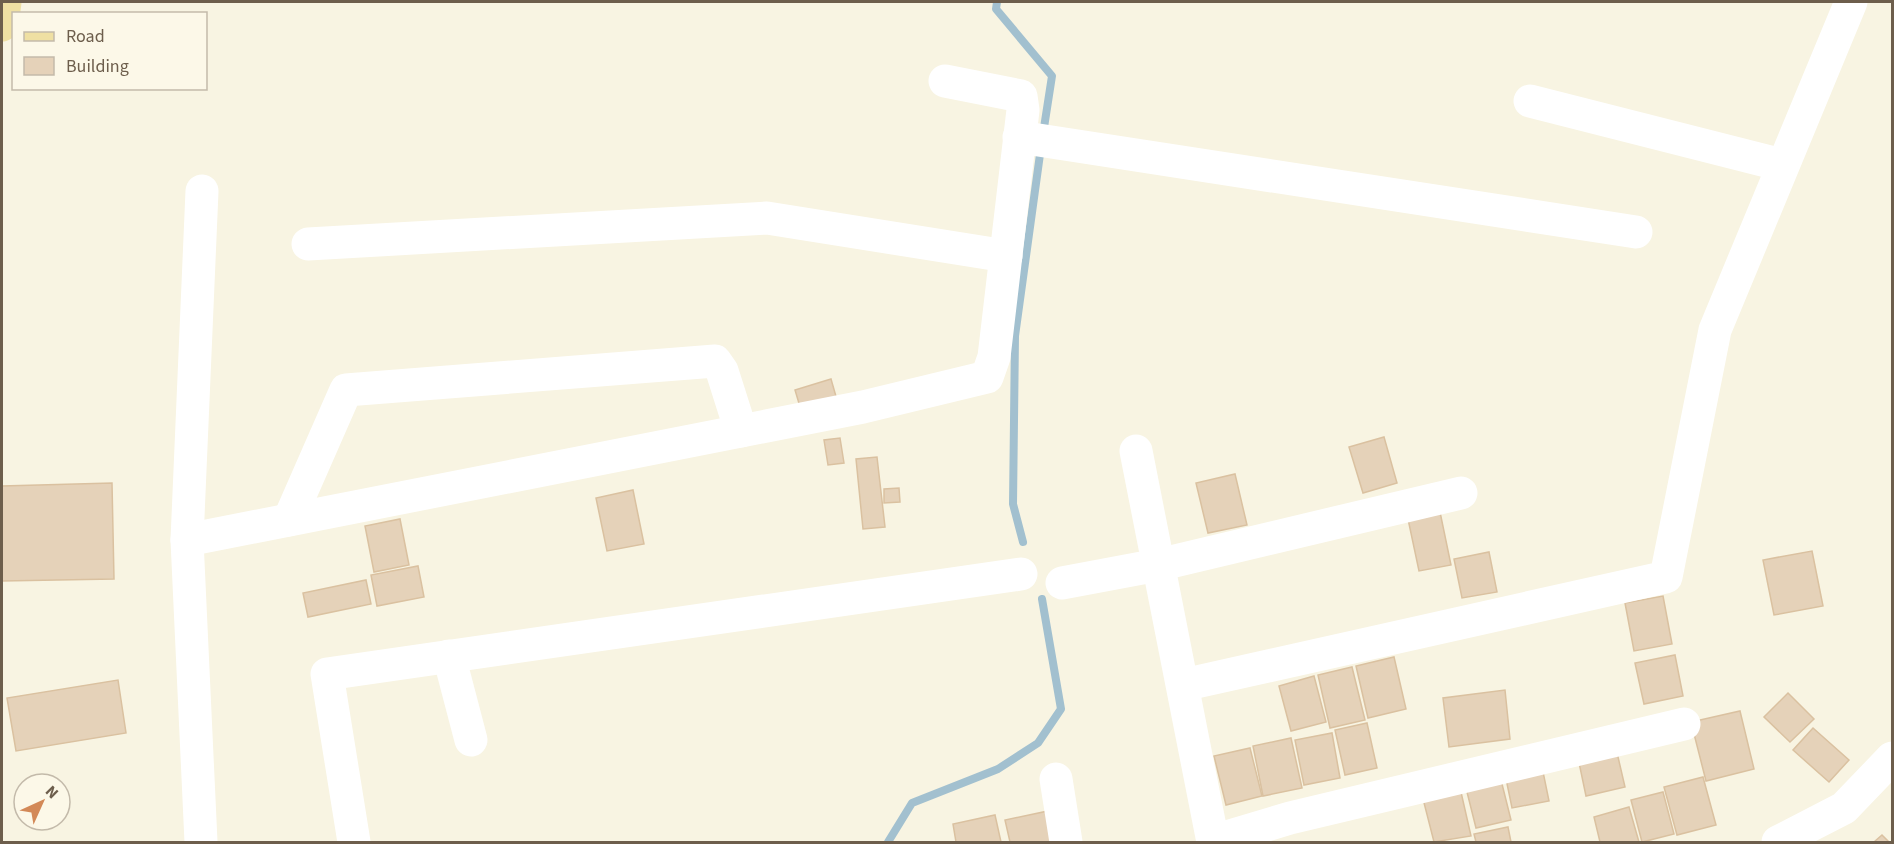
<svg xmlns="http://www.w3.org/2000/svg" width="1894" height="844" font-family="'Source Sans 3',sans-serif">
  <rect width="100%" height="100%" fill="#f8f4e2"/>
  <g fill="none" stroke-linecap="round" stroke-linejoin="round">
    <g stroke="#a2c0cf" stroke-width="8">
      <path d="M 997,2 L 996,9 L 1052,76 L 1043,134"/>
      <path d="M 1023,542 L 1013,504 L 1015,336 L 1041,147"/>
      <path d="M 888,842 L 912,803 L 998,769 L 1038,743 L 1061,709 L 1042,599"/>
    </g>
  </g>
  <g fill="#e5d2b9" stroke="#dac1a0" stroke-width="1.5">
    <path d="M 831,379 L 837,400 L 801,410 L 795,390 Z"/>
    <path d="M 1384,437 L 1397,483 L 1363,493 L 1349,447 Z"/>
    <path d="M 840,438 L 844,463 L 828,465 L 824,440 Z"/>
    <path d="M 877,457 L 885,527 L 863,529 L 856,459 Z"/>
    <path d="M 1235,474 L 1247,525 L 1208,533 L 1196,483 Z"/>
    <path d="M 112,483 L 114,579 L 2,581 L 2,486 Z"/>
    <path d="M 899,488 L 900,502 L 884,503 L 884,489 Z"/>
    <path d="M 633,490 L 644,544 L 607,551 L 596,498 Z"/>
    <path d="M 1440,512 L 1451,565 L 1419,571 L 1408,519 Z"/>
    <path d="M 400,519 L 409,565 L 374,572 L 365,526 Z"/>
    <path d="M 1812,551 L 1823,606 L 1774,615 L 1763,560 Z"/>
    <path d="M 1489,552 L 1497,592 L 1462,598 L 1454,559 Z"/>
    <path d="M 418,566 L 424,597 L 377,606 L 371,575 Z"/>
    <path d="M 366,580 L 371,604 L 308,617 L 303,593 Z"/>
    <path d="M 1663,596 L 1672,644 L 1634,651 L 1625,603 Z"/>
    <path d="M 1675,655 L 1683,696 L 1644,704 L 1635,663 Z"/>
    <path d="M 1394,657 L 1406,709 L 1368,718 L 1356,666 Z"/>
    <path d="M 1352,667 L 1365,720 L 1330,728 L 1318,675 Z"/>
    <path d="M 1314,676 L 1326,722 L 1291,731 L 1279,686 Z"/>
    <path d="M 118,680 L 126,733 L 16,751 L 7,698 Z"/>
    <path d="M 1505,690 L 1510,739 L 1449,747 L 1443,698 Z"/>
    <path d="M 1788,693 L 1814,719 L 1790,742 L 1764,717 Z"/>
    <path d="M 1740,711 L 1754,769 L 1706,781 L 1691,722 Z"/>
    <path d="M 1367,723 L 1377,768 L 1345,775 L 1335,730 Z"/>
    <path d="M 1813,728 L 1849,760 L 1829,782 L 1793,750 Z"/>
    <path d="M 1332,733 L 1340,778 L 1304,785 L 1295,740 Z"/>
    <path d="M 1291,738 L 1302,788 L 1263,796 L 1253,746 Z"/>
    <path d="M 1615,744 L 1625,787 L 1586,796 L 1577,753 Z"/>
    <path d="M 1250,748 L 1262,796 L 1226,805 L 1214,756 Z"/>
    <path d="M 1541,762 L 1549,801 L 1512,808 L 1504,769 Z"/>
    <path d="M 1499,772 L 1511,820 L 1476,828 L 1464,780 Z"/>
    <path d="M 1703,777 L 1716,825 L 1677,835 L 1664,787 Z"/>
    <path d="M 1458,779 L 1471,836 L 1434,842 L 1420,787 Z"/>
    <path d="M 1663,792 L 1674,834 L 1642,842 L 1631,800 Z"/>
    <path d="M 1629,807 L 1639,842 L 1600,842 L 1594,817 Z"/>
    <path d="M 1048,811 L 1054,842 L 1010,842 L 1005,820 Z"/>
    <path d="M 995,815 L 1001,842 L 956,842 L 953,824 Z"/>
    <path d="M 1508,827 L 1511,842 L 1476,842 L 1474,834 Z"/>
    <path d="M 1882,835 L 1889,842 L 1874,842 Z"/>
  </g>
  <g fill="none" stroke-linecap="round" stroke-linejoin="round">
    <g stroke="#fff" stroke-width="33">
      <path d="M 1530,101 L 1782,165"/>
      <path d="M 1019,137 L 1636,232"/>
      <path d="M 308,244 L 767,218 L 1006,256"/>
      <path d="M 1136,451 L 1213,842"/>
      <path d="M 289,520 L 346,390 L 715,361 L 722,371 L 741,431"/>
      <path d="M 187,540 L 863,407 L 987,377 L 994,357 L 1023,110 L 1021,96 L 945,81"/>
      <path d="M 1062,583 L 1158,565 L 1461,493"/>
      <path d="M 449,656 L 471,740"/>
      <path d="M 1183,685 L 1666,577 L 1715,330 L 1851,2"/>
      <path d="M 1056,779 L 1066,842"/>
      <path d="M 1213,841 L 1290,818 L 1684,724"/>
      <path d="M 201,842 L 187,540 L 202,191"/>
      <path d="M 354,842 L 327,674 L 1021,574"/>
      <path d="M 1778,842 L 1844,808 L 1892,758"/>
    </g>
    <path stroke="#efe0a3" stroke-width="33" d="M 2,25 L 5,2"/>
  </g>
  <rect width="1894" height="844" fill="none" stroke="#6d5e4c" stroke-width="6"/>
  <rect x="12" y="12" width="195" height="78" fill="#fcf8e8" stroke="#c3baaa" stroke-width="1.5"/>
  <rect x="24" y="32" width="30" height="9" fill="#efe0a3" stroke="#c3baaa" stroke-width="1.5"/>
  <text x="66" y="42" font-size="18" fill="#6d5e4c">Road</text>
  <rect x="24" y="57" width="30" height="18" fill="#e5d2b9" stroke="#c3baaa" stroke-width="1.5"/>
  <text x="66" y="72" font-size="18" fill="#6d5e4c">Building</text>
  <g transform="translate(42 802) rotate(45)"><circle r="28" fill="#fcf8e8" stroke="#c3baaa" stroke-width="1.5"/>
  <path d="M0-4.5L10 22L0 15L-10 22Z" fill="#d38957"/>
  <text y="-9" font-size="16" font-weight="bold" text-anchor="middle" fill="#6d5e4c">N</text>
  </g>
</svg>
